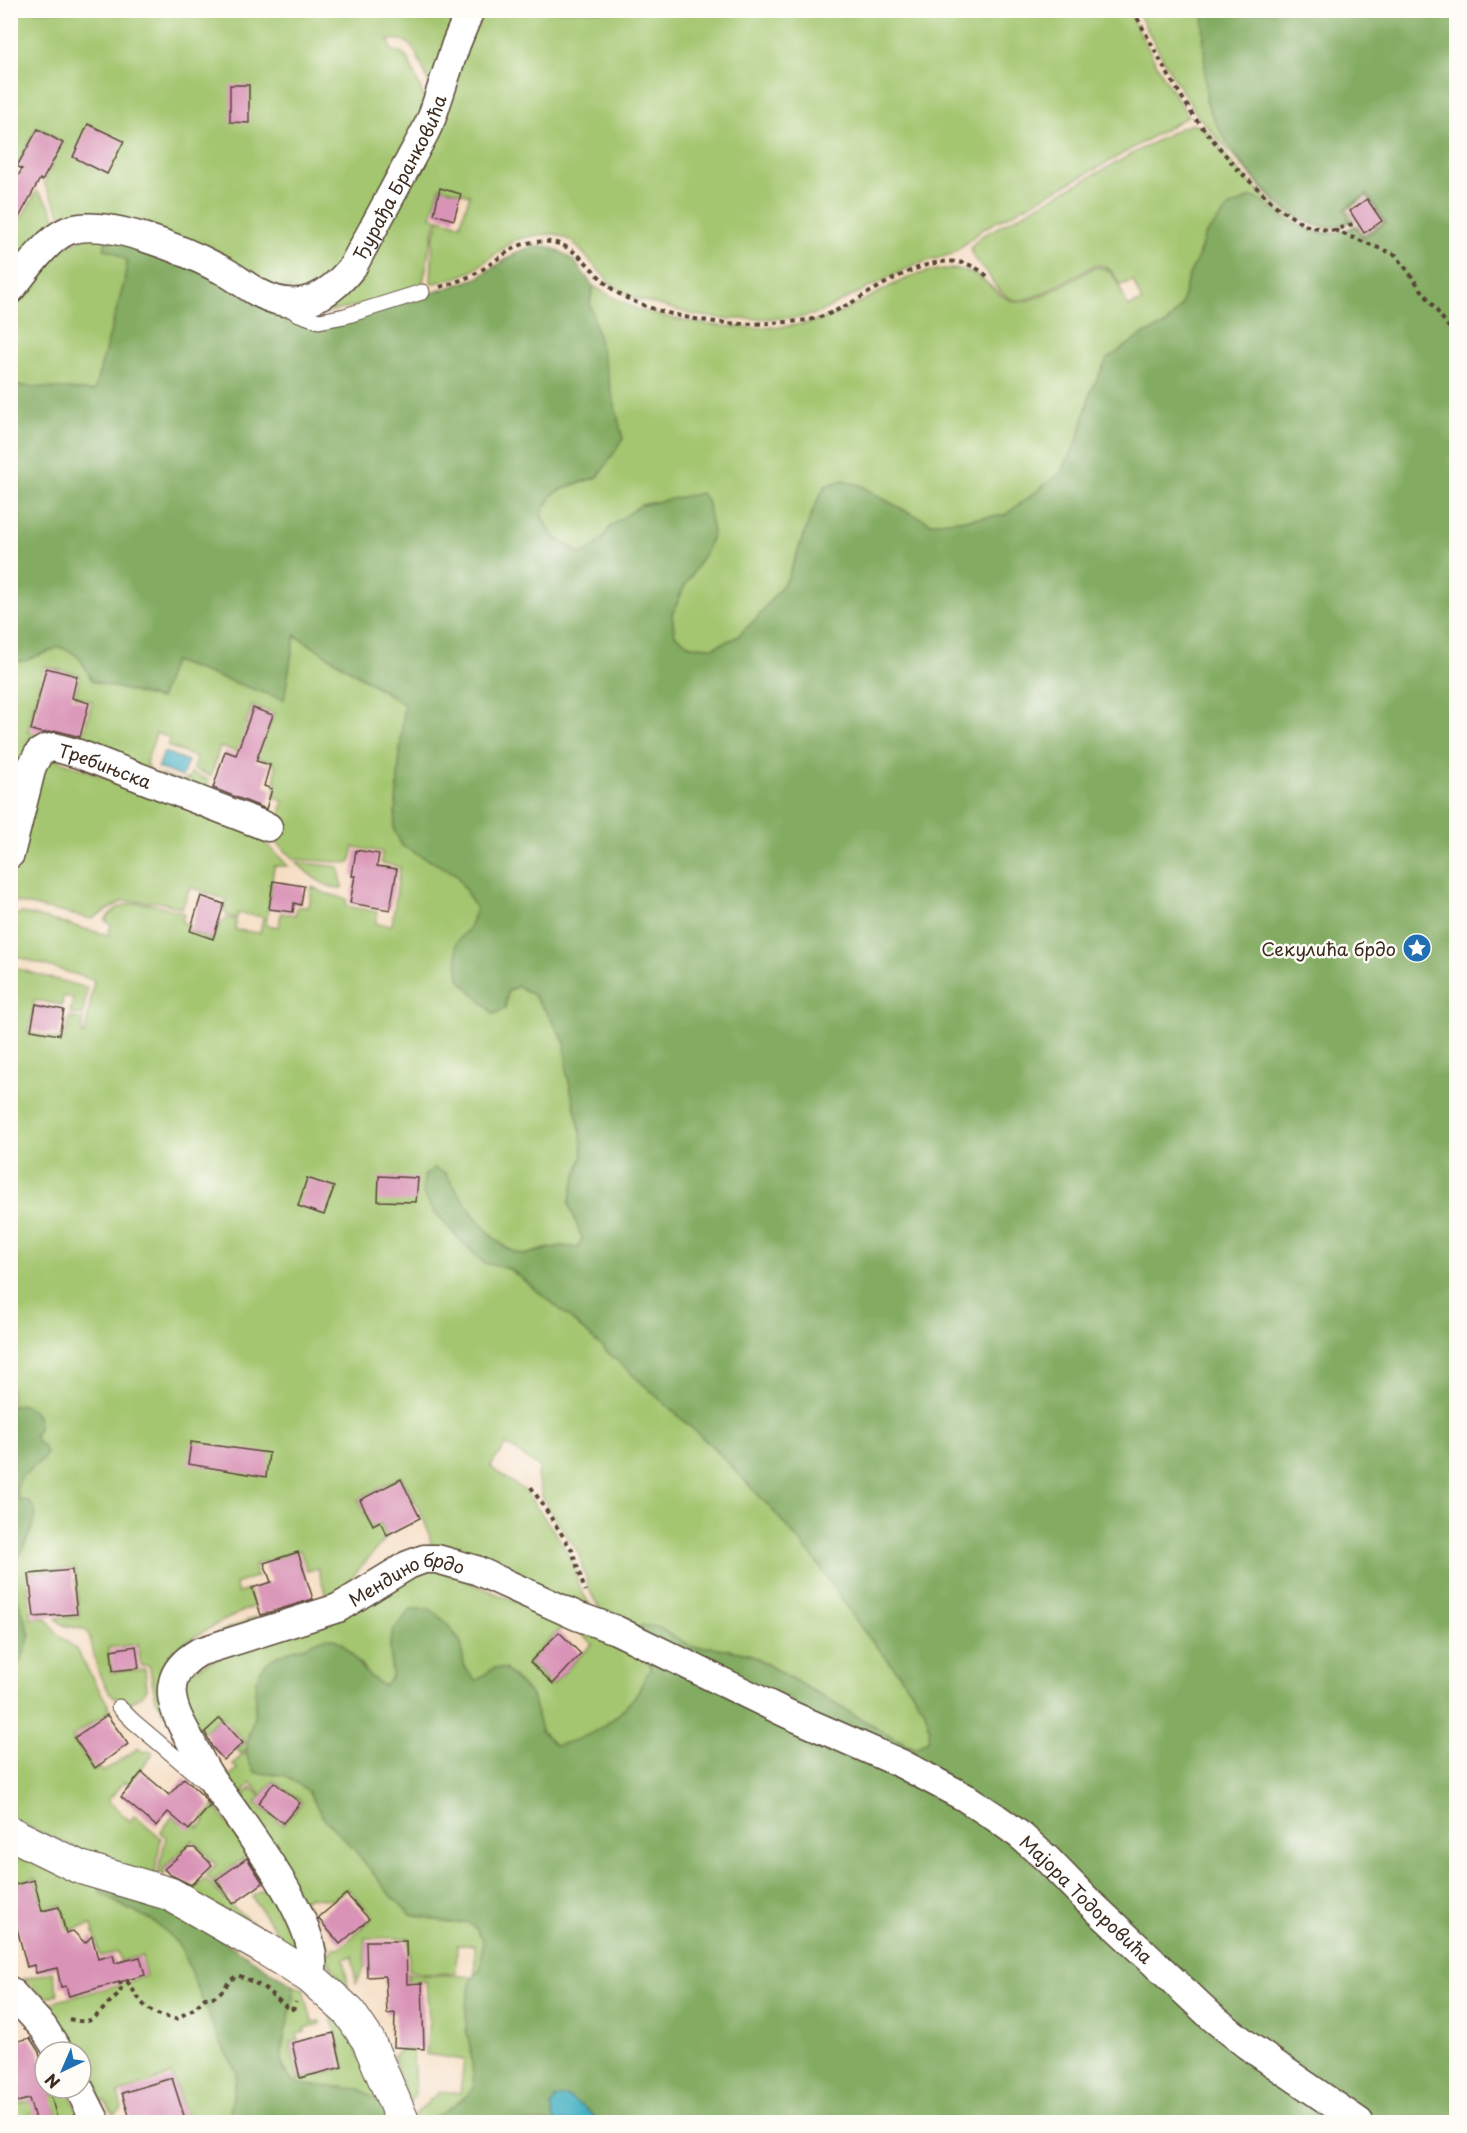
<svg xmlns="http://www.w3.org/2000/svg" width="1467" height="2133" font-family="'Playpen Sans',sans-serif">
  <rect width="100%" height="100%" fill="#fdfcf7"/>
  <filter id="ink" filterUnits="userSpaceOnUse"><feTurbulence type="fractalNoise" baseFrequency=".0167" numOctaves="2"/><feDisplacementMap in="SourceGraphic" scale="12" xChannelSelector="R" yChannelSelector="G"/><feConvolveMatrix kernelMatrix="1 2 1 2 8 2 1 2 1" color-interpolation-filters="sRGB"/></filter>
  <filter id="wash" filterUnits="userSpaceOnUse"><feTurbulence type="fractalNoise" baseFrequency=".008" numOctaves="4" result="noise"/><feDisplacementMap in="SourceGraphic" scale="24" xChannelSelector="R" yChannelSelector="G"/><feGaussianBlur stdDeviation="1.35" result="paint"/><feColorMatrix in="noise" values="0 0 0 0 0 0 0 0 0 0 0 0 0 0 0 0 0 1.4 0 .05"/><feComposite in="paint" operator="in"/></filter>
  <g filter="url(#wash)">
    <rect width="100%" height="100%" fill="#f5dcc1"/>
    <g fill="#a4c66f" stroke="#707846" stroke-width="1.5">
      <path d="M 11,11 L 462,11 L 434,94 C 427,82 418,50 408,43 C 402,39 395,39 389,40 L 391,50 L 401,53 L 408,59 L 427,104 L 359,244 L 308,295 L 66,224 L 44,183 L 53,164 L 46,160 L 57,139 L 37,127 L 12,174 L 13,181 L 11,187 Z"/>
      <path d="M 474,11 L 1128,11 L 1162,74 L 1188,116 L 1105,164 L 983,229 L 952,254 L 914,265 L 818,313 L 799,318 L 724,319 L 695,315 L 633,298 L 611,284 L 572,241 L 556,234 L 537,235 L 515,240 L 472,271 L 455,278 L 431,284 L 433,239 L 440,219 L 460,225 L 470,195 L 440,187 L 431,216 L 438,219 C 428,239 429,263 422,285 L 372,303 L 314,315 Z"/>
      <path d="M 1137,11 L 1204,11 L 1206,101 L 1220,130 L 1247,169 L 1278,203 L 1350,221 L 1344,210 L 1368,194 L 1387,223 L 1363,238 L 1356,227 C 1332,237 1308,235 1287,221 C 1275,213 1263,195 1247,198 L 1205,235 L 1198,257 L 1189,275 L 1181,306 L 1166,325 L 1142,335 L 1091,391 L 1078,440 L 1061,473 L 1005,515 L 931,523 L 892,504 L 862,486 L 825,486 L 813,510 L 788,578 L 756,619 L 737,637 L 714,647 L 691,646 L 674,635 L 672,615 L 683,589 L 705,553 L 713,533 L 611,526 L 601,541 L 582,555 L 554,537 L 541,515 L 553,494 L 572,485 L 598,477 L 590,303 L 593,286 C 607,294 621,303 637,309 C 693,327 784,338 839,313 C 871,299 903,274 938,270 C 949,268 964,269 974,274 C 989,281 1002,303 1020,302 C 1038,301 1076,277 1094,268 C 1115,263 1121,293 1128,307 L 1142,301 L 1133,281 L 1120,285 C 1114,274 1107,262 1093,266 C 1077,275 1031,303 1015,300 C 1003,297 993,284 988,274 C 982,265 971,259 971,247 L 980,237 L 1180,128 L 1192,124 C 1211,129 1220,148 1231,162 C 1241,174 1252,184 1263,195 C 1287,219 1321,246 1356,225 L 1363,235 L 1384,222 L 1367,196 L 1347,210 L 1354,221 L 1332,229 L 1320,228 L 1294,217 L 1277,205 L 1198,116 L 1173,77 Z"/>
      <path d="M 37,191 L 48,203 L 58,223 L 11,281 L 11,236 Z"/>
      <path d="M 98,232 L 114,252 L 127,260 L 124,283 L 94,392 L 11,385 L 10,296 L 42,257 Z"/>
      <path d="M 295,635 L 404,704 L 394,829 L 402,846 L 456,874 L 476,909 L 469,928 L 456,943 L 508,991 L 518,986 L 533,995 L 548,1014 L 566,1043 L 567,1074 L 581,1133 L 583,1155 L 573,1186 L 569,1204 L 582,1238 L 578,1248 C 567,1247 557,1246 546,1249 C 539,1250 530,1255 523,1255 C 494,1252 460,1196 445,1173 L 430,1206 L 458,1238 L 484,1263 L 509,1269 L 561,1310 L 715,1449 L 768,1505 L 814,1558 L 862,1629 L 894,1667 L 924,1708 L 930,1729 L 928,1740 L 915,1748 L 896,1739 L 749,1654 L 713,1647 L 693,1647 L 656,1627 L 636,1634 L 602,1610 L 595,1601 L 589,1589 L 578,1552 L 543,1499 L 537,1477 L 540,1468 L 506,1444 L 490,1467 L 525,1491 L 558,1537 L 573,1563 L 579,1587 L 593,1610 L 431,1549 C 432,1529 412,1495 401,1477 L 358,1499 L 372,1527 L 380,1523 L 387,1537 L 345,1585 L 336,1599 L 215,1634 L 256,1617 L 257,1621 L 327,1599 L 318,1568 L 307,1571 L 300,1550 L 254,1565 L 257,1576 L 235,1584 L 238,1593 L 249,1590 L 254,1606 C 238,1614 181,1639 176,1654 C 169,1673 167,1695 164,1714 L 156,1699 L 149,1665 L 141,1666 L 138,1644 L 108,1648 L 112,1672 L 145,1669 L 147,1689 C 127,1716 109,1697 99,1673 C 94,1660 93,1644 87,1631 C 76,1625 64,1630 56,1618 L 79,1616 L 75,1568 L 27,1573 L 31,1619 L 47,1618 L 56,1633 L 75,1648 L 111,1710 L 72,1737 L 94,1770 L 99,1767 L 103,1772 L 138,1748 L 143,1752 L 152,1751 L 152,1755 L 128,1785 L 124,1781 L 108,1801 L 130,1821 L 135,1815 L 161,1838 L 154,1877 L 121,1868 L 11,1819 L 11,1797 L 14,1794 L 10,1787 L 11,1685 L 30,1635 L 13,1586 L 13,1575 L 18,1555 L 34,1524 L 29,1502 L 19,1500 L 16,1490 L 20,1478 L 44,1458 L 34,1435 C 47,1418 28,1400 11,1407 L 11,967 L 87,988 L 83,1016 L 70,1013 L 73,998 L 63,996 L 62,1005 L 35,1000 L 28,1033 L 64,1040 L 70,1017 L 83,1020 L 82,1034 L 85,1034 L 94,980 L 11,955 L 11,916 L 22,913 L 32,915 L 108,935 L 111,925 L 105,920 C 123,894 158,904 184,913 L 182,922 L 189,925 L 188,931 L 213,940 L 221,922 L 224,922 L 226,918 L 236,920 L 235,930 L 260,933 L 263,917 L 238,913 L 237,918 L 228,916 L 224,911 L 227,900 L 190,887 L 182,908 L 159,902 L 123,901 L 92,919 L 11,901 L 11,875 L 39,761 L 45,755 L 250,831 L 269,846 L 288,866 L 274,866 L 266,925 L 279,927 L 281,913 L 295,915 L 297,907 L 309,907 L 312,887 L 324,893 L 347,899 L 346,906 L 377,912 L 376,924 L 392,925 L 400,867 L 381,863 L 382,852 L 354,847 L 350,863 L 295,859 L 284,850 L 275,840 L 283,801 L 274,797 C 277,787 274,779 276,767 L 272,762 L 252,756 L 259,728 L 268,731 L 274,713 L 252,706 L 246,723 L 255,727 L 247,754 L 220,747 L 211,776 L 193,769 L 196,760 L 195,757 L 168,746 L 170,738 L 156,733 L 146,763 L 150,772 L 184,782 L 186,779 L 189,780 L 191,773 L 209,780 L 207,787 L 212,788 L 210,795 L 80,748 L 92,701 L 75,696 L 80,675 L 44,666 L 28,732 L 39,735 L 11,826 L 11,663 L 27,660 L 59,647 C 81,654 82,661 92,681 L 160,699 L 173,661 L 283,699 Z"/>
      <path d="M 296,862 L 339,867 L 342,888 C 324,889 309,874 296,862 Z"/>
      <path d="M 425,1564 L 566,1623 L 529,1662 L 552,1685 L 592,1644 L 580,1632 L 640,1651 L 651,1666 C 645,1677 640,1691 632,1700 C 613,1723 585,1741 555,1745 L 541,1731 L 532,1696 L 505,1669 L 494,1668 L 476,1681 L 464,1666 L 461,1643 L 446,1622 L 394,1629 L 390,1644 L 392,1677 L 384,1686 L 368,1675 L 360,1663 L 299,1649 L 287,1652 L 255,1704 L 255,1716 L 248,1736 L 247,1747 L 241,1754 L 237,1750 L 245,1742 L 221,1716 L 195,1740 L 181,1675 Z"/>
      <path d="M 247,1750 L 246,1755 L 272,1775 L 284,1774 L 309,1791 L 323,1817 L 354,1849 L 391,1896 L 411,1914 L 450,1923 L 467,1922 L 476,1929 L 483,1940 L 481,1968 L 475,1976 L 475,1945 L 457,1945 L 456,1973 L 423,1974 L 409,1970 L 409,1938 L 365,1938 L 365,1966 L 356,1983 L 352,1956 L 344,1959 L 349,1995 L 325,1956 L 336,1947 L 339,1949 L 374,1917 L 347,1888 L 333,1900 L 309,1897 L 302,1903 L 330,1948 L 305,1918 L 243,1806 L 246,1793 L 252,1788 L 261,1796 L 256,1803 L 283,1825 L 302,1802 L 274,1781 L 262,1795 L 251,1783 L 244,1791 L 241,1805 L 221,1784 L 237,1769 L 233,1764 Z"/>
      <path d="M 215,1805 L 248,1855 L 214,1880 L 227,1899 L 206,1875 L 216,1865 L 193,1840 L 163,1869 L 165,1875 L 158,1873 L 166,1837 L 161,1832 L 172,1817 L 181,1823 L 186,1817 L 199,1828 L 205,1821 L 203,1819 Z"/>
      <path d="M 10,1844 L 101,1885 L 101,1893 L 126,1908 L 150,1919 L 168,1933 L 181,1948 L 217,2036 L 237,2073 L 228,2122 L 188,2122 L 172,2075 L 118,2093 L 122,2109 L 114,2115 L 105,2101 L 94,2104 L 81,2073 L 81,2052 L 70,2052 L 42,2005 L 123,1984 L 146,1976 L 142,1956 L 120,1961 L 118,1952 L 100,1956 L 92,1925 L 68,1930 L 61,1905 L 43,1909 L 35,1878 L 11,1884 Z"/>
      <path d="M 205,1879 L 226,1901 L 259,1929 L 190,1892 Z"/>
      <path d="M 271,1883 L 296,1923 L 297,1949 L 284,1943 L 252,1897 Z"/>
      <path d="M 53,1972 L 58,1994 L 45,1998 L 24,1979 Z"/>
      <path d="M 408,1973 C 423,1977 435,1975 449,1975 C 458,1975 466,1977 475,1977 L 471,1981 L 466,2029 L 471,2051 L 474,2088 C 461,2102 450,2111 431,2118 L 429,2122 L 416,2122 L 413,2116 L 440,2091 L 460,2093 L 464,2060 L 426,2054 L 429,2018 L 426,1981 L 385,1982 L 385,1978 L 408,1979 Z"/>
      <path d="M 294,1986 L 304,1989 L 312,2022 L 320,2021 L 321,2024 L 304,2028 L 305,2032 L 297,2034 L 298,2040 L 290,2042 L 298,2079 L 345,2068 L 336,2031 L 328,2010 L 340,2019 L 383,2104 C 371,2098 357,2090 344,2087 C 340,2086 335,2088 331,2088 C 299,2087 277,2082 283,2045 C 286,2025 293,2007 294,1986 Z"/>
      <path d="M 401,2049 L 413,2050 L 415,2094 L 409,2104 L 393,2057 Z"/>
      <path d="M 63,2088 L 67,2088 L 82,2122 L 60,2122 L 54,2107 L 29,2114 L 31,2122 L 11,2122 L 11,2106 L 56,2094 L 55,2090 Z"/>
    </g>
    <g fill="#83ab62" stroke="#5f6a40" stroke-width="1.5">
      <path d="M 1204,11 L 1456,11 L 1456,2122 L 1369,2122 L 1273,2056 L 1034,1842 L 636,1634 L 641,1625 L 657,1627 L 693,1647 L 713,1647 L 749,1654 L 896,1739 L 915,1748 L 928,1740 L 930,1729 L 924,1708 L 894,1667 L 862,1629 L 814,1558 L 768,1505 L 715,1449 L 561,1310 L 510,1269 L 484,1263 L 458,1238 L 430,1206 L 423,1192 L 424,1176 L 434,1168 L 445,1173 L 475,1217 L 492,1236 L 506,1248 L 524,1255 L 561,1246 L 578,1248 L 582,1238 L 569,1204 L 573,1186 L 583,1155 L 581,1133 L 567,1074 L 565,1043 L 548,1014 L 533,995 L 518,986 L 508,991 L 505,1009 L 494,1014 L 459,979 L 456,943 L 469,928 L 476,909 L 456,874 L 402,846 L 394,829 L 404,704 L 295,635 L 284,700 L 173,661 L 160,699 L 92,681 C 82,661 81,654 59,647 L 27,660 L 11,663 L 10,385 L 94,391 L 124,283 L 127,261 L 114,252 L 104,249 L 106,241 L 131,240 L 311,324 L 426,295 L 477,278 L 518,252 L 531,247 L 547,246 L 563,253 L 575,262 L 593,286 L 590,303 L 623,439 L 598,477 L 572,485 L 553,494 L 541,515 L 554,537 L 582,555 L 601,541 L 611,526 L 641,505 L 701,493 L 707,500 L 713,533 L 705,553 L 683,589 L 672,615 L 675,635 L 691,646 L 714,647 L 737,637 L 756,619 L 788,578 L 813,510 L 825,486 L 843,480 L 862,486 L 892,504 L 931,523 L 1005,515 L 1061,473 L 1078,440 L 1091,391 L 1107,359 L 1142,335 L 1166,325 L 1181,306 L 1189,275 L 1198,257 L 1205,235 L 1229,207 L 1252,197 L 1259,199 L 1288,221 L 1315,233 L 1333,234 L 1356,227 L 1363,238 L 1386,223 L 1367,194 L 1344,209 L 1350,221 C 1297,250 1222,146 1207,103 C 1205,94 1206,84 1205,75 C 1205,54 1202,32 1204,11 Z"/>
      <path d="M 19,1404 C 35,1407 44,1422 34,1435 L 39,1444 L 43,1445 L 46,1454 L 44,1458 L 20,1478 L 16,1490 L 19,1500 C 56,1502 19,1550 15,1565 C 10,1584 19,1602 25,1620 C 26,1625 30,1632 29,1638 C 26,1655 14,1669 11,1685 L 10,1407 Z"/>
      <path d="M 411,1609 L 430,1609 L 446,1622 L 461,1643 L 464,1666 L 476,1681 L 494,1668 L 505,1669 L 532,1696 L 541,1731 L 555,1745 C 585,1741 613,1723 632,1700 C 640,1691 645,1677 651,1666 L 640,1651 L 960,1801 L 1350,2122 L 600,2122 L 586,2109 L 551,2106 L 555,2122 L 429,2122 L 431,2118 C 449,2111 461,2102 474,2088 L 471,2051 L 466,2029 L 466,2005 L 471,1981 L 481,1968 L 483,1940 L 476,1929 L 467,1922 L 450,1923 L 411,1914 L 391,1896 L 354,1849 L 323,1817 L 308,1791 L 284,1775 L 256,1773 C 239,1756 250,1736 254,1716 C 259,1696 248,1677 269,1661 C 278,1653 293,1651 303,1647 C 313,1643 323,1636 334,1639 C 349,1644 357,1665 368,1675 C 372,1679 379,1682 384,1686 L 392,1677 L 390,1644 L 394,1629 Z"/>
      <path d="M 99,1888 L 165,1904 L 294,1986 L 293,2000 L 282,2046 L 282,2069 L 291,2080 L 305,2085 L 360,2089 L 383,2104 L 390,2122 L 228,2122 L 237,2073 L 217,2036 L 181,1948 L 168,1933 L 150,1919 L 126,1908 L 101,1893 Z"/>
    </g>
    <g fill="#45b0c3" stroke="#406d70" stroke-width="1.5">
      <path d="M 164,752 L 188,761 L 182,777 L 158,768 Z"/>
      <path d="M 566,2096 L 586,2109 L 600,2122 L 555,2122 L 551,2106 L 556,2098 Z"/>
    </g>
    <g id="blocks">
      <g fill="#d993b6">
        <path d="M 230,85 L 249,85 L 249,123 L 230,122 Z"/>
        <path d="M 88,124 L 124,141 L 107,174 L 73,157 Z"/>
        <path d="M 38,129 L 63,143 L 42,181 L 40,179 L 10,234 L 10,190 L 22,169 L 17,166 Z"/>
        <path d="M 440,188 L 461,194 L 454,220 L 434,214 Z"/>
        <path d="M 1367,199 L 1382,221 L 1364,233 L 1350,211 Z"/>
        <path d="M 46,668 L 77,676 L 72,698 L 89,703 L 80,737 L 58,731 L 42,733 L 31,730 Z"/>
        <path d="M 253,708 L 273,715 L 256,761 L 270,765 L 264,786 L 272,789 L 266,809 L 213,788 L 225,751 L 236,755 Z"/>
        <path d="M 356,850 L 379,854 L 377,866 L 397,869 L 390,910 L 350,903 L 355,876 L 352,876 Z"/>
        <path d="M 273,881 L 304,886 L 301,905 L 294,903 L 293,912 L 269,909 Z"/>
        <path d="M 201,896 L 224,904 L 213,939 L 190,931 Z"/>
        <path d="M 36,1004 L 64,1010 L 59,1035 L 31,1030 Z"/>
        <path d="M 379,1176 L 418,1178 L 416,1202 L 378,1201 Z"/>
        <path d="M 307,1178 L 334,1187 L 324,1215 L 298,1206 Z"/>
        <path d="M 191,1442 L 269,1453 L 266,1477 L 188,1464 Z"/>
        <path d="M 401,1479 L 420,1518 L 387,1535 L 380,1521 L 373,1525 L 360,1500 Z"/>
        <path d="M 298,1552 L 313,1599 L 261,1615 L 252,1588 L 271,1582 L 264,1563 Z"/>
        <path d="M 72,1570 L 77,1614 L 34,1617 L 29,1574 Z"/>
        <path d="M 559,1632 L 581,1654 L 553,1684 L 530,1662 Z"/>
        <path d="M 136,1646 L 139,1668 L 113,1671 L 111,1650 Z"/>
        <path d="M 107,1715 L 128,1744 L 95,1768 L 74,1738 Z"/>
        <path d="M 220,1718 L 243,1743 L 224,1760 L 212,1747 L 205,1732 Z"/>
        <path d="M 142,1772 L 169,1795 L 184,1778 L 202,1795 L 210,1806 L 189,1830 L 168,1812 L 156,1826 L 121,1797 Z"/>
        <path d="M 274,1782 L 300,1803 L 283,1823 L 258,1803 Z"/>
        <path d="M 188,1848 L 195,1848 L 212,1865 L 191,1885 L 169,1874 L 164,1869 Z"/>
        <path d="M 247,1858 L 263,1883 L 233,1904 L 216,1880 Z"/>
        <path d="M 34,1880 L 42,1911 L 59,1907 L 66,1933 L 73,1931 L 85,1943 L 92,1936 L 98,1959 L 113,1955 L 115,1963 L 140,1957 L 145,1975 L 69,1996 L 66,1986 L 61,1987 L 57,1968 L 36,1973 L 34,1965 L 27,1967 L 14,1917 L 10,1918 L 10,1886 Z"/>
        <path d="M 346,1894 L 369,1919 L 340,1944 L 318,1918 Z"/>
        <path d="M 366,1941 L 406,1941 L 407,1984 L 422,1983 L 424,2049 L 394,2047 L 395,2013 L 387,2014 L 385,1976 L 367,1977 Z"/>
        <path d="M 334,2033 L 342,2067 L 300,2078 L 292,2043 Z"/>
        <path d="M 30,2038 L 39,2052 L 45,2075 L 45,2088 L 49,2088 L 58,2122 L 36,2122 L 29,2099 L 17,2102 L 10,2076 L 10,2043 Z"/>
        <path d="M 172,2078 L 186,2122 L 131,2122 L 122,2093 Z"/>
      </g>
    </g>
  </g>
  <g filter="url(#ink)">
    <use href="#blocks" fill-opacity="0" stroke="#574536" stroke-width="1.5"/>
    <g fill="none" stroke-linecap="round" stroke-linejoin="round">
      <g stroke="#574536" stroke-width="17">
        <g id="service">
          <path d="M 287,305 L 296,313 L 319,321 L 345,316 L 422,292"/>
          <path d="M 119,1707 L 133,1721 L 205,1782"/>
        </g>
      </g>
      <g stroke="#574536" stroke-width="31">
        <g id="minor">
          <path id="s1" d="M 10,290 C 25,272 46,240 67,231 C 104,216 186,251 220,269 C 233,275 245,286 259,293 C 298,314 328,298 353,266 L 425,132 L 432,117 L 456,44 L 470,10"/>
          <path id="s2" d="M 10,854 L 32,766 L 39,753 L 46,749 L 54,747 L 79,754 L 268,827"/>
          <path id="s3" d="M 310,1977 C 329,1929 235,1816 208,1774 C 201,1763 195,1750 189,1738 C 180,1722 168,1701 173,1682 C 176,1668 187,1659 199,1652 L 338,1608 L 408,1565 L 424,1559 L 437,1559 L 476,1570 L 577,1616 L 616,1630 L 788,1714 L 902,1764 L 966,1798 L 995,1817 L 1021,1836 L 1047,1859 L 1087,1900 L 1212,2017 L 1247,2045 L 1359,2122"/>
          <path d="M 10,1991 L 43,2027 L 59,2052"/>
          <path d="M 79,2088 L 96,2122"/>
        </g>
      </g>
      <g stroke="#574536" stroke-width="35">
        <path id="tertiary" d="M 10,1833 L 79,1867 L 170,1894 L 264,1948 L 310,1977 L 349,2012 L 368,2040 L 403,2122"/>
      </g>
      <g stroke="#574536" stroke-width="4" stroke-dasharray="4.5 4.5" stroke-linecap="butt">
        <path d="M 1133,10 L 1166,71 L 1194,117 L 1237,169 L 1276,206 L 1304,225 L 1331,231 L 1353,224"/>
        <path d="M 1334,230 L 1396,255 L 1456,337"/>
        <path d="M 440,287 C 453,283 466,279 478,272 C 496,262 512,244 534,242 C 580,236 590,278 623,296 C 662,317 726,327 769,323 C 787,322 806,322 823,316 C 870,300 940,231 988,277"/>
        <path d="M 531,1487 L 572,1550 L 585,1591"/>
        <path d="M 69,2019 C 92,2025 93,2019 108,2004 C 113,1998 119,1997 121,1989 L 118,1984 L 127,1981 C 144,2006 145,2013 176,2019 L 195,2008 L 205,1998 C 223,1999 224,1982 238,1975 L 263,1987 L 290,2010 L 294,2008 L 296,2002"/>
      </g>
      <use href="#service" stroke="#fff" stroke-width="15"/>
      <use href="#minor" stroke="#fff" stroke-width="28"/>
      <use href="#tertiary" stroke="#fff" stroke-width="33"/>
    </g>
  </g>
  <defs>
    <g id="sight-disc" transform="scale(1.5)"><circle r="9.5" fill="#1f6fb2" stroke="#fdfcf7"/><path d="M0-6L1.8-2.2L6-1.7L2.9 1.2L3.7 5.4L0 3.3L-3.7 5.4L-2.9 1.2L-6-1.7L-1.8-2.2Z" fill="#fff"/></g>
  </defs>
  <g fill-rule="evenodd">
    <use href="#sight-disc" x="1417" y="948"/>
  </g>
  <g text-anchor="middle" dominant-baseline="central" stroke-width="5" stroke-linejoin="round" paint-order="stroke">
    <g font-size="18" fill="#3b2a1e" stroke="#fdfcf7">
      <text stroke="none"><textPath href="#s1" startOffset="498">Ђурађа Бранковића</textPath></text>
      <text stroke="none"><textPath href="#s2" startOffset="176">Требињска</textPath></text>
      <text stroke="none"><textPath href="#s3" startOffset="597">Мендино брдо</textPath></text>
      <text stroke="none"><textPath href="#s3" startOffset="1371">Мајора Тодоровића</textPath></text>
    </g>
    <g font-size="18" fill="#3b2a1e" stroke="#fdfcf7" text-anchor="end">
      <text x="1396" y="948">Секулића брдо</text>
    </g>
  </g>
  <rect width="1467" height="2133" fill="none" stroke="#fdfcf7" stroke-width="36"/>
  <g transform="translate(63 2070) rotate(224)"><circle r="28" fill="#fdfcf7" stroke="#afa8a0" stroke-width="1.5"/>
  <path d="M0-4.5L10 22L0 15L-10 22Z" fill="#1f6fb2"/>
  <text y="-9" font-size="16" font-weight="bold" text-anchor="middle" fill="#3b2a1e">N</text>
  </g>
</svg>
